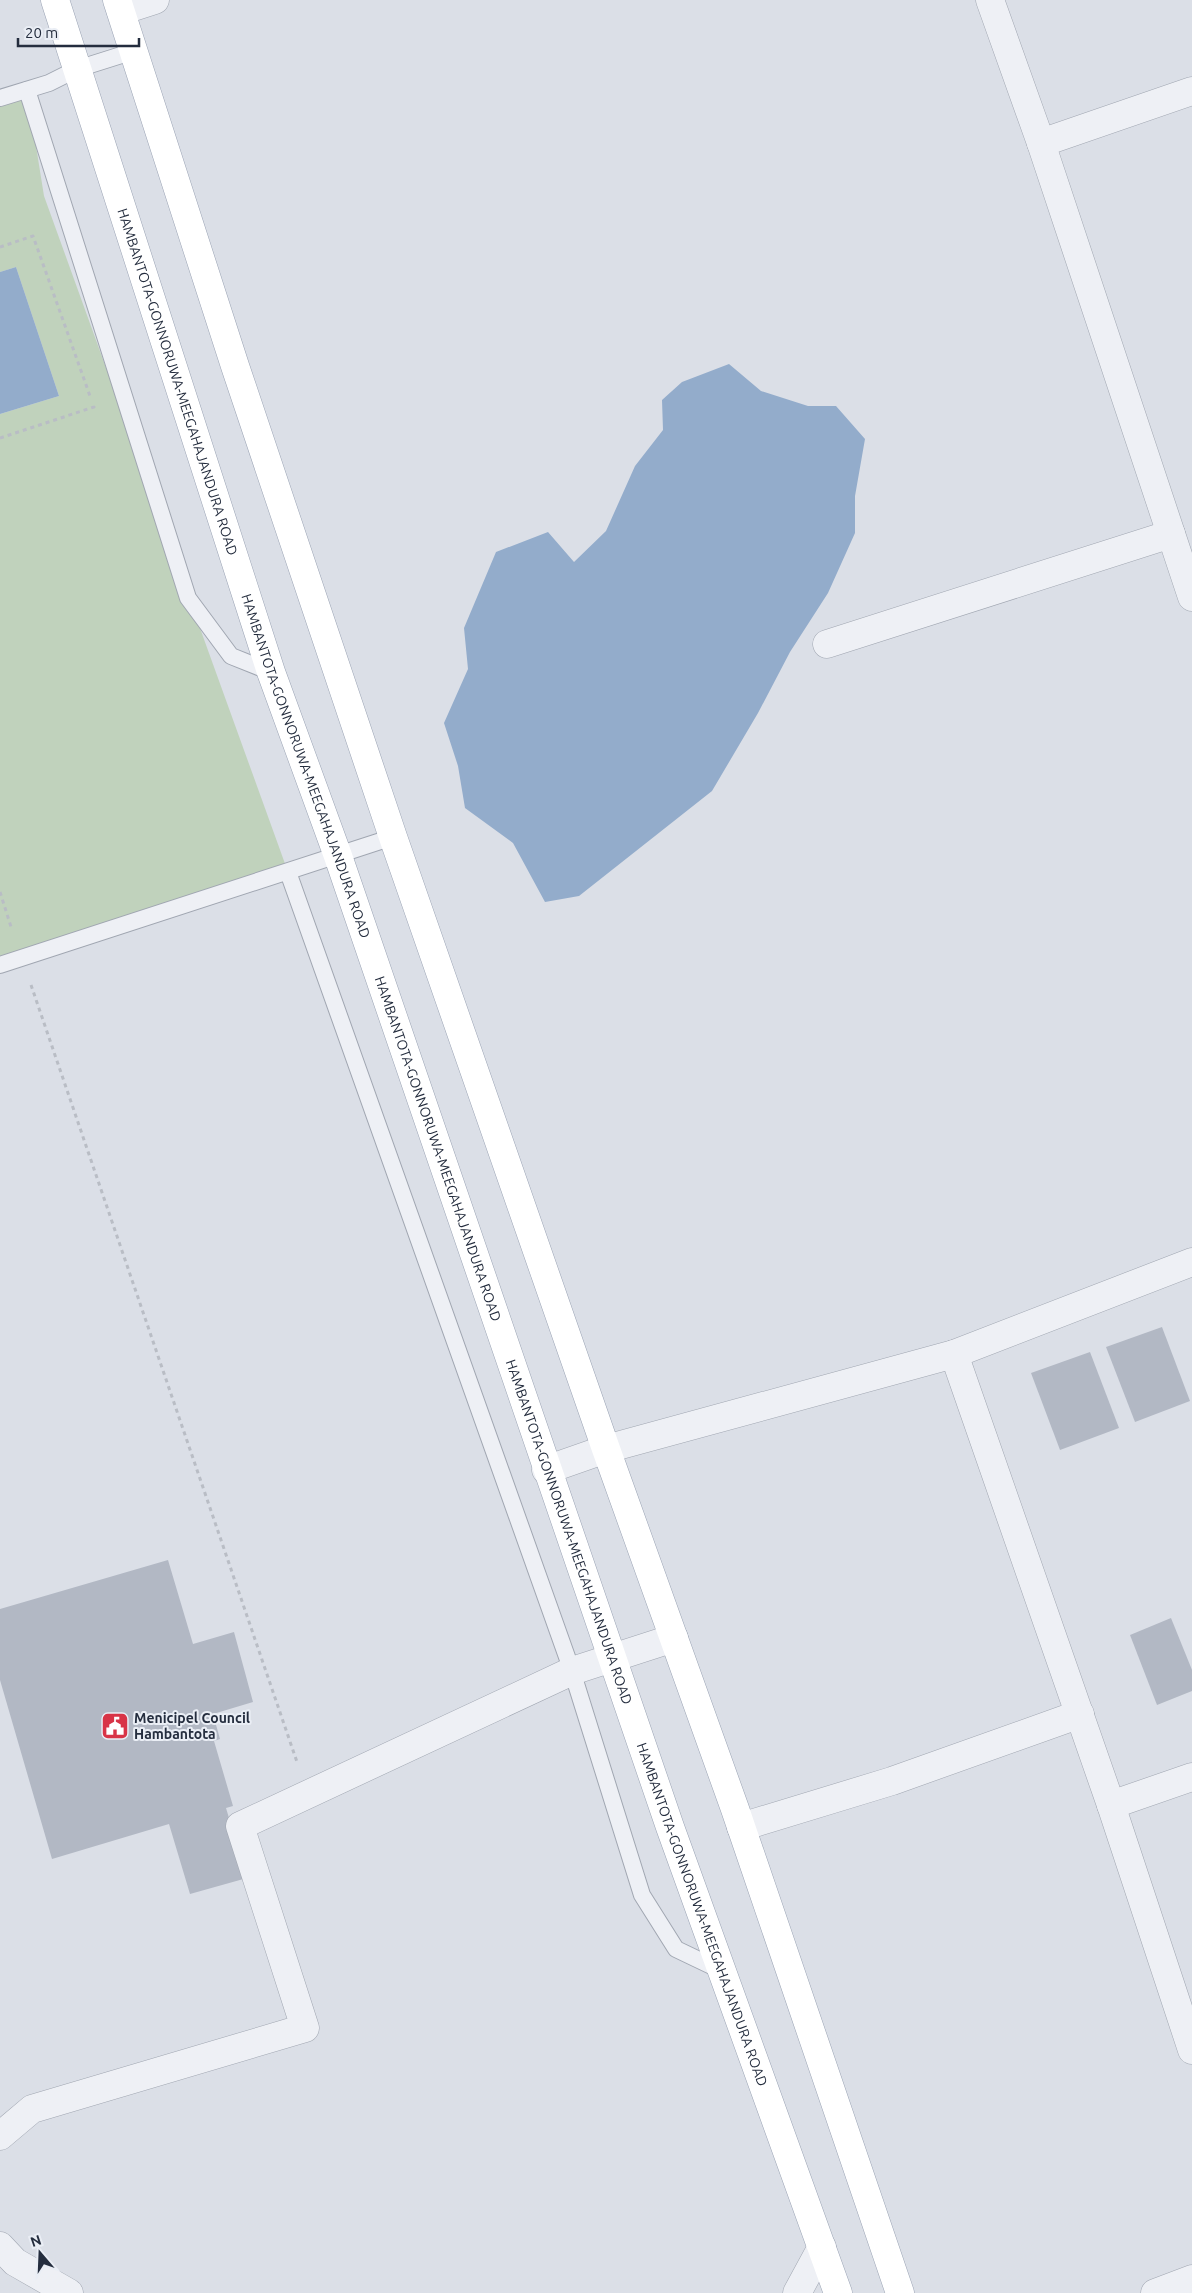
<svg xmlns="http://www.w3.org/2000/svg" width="1192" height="2293" font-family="Ubuntu,sans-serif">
  <rect width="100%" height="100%" fill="#dbdfe7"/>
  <path fill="#c0d2bc" d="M 27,90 L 44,196 L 288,872 L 0,965 L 0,414 L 59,396 L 16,267 L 0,272 L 0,98 Z"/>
  <g fill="#93accb">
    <path d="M 16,267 L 59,396 L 0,414 L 0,272 Z"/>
    <path d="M 729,364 L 761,391 L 808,406 L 836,406 L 865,439 L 855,496 L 855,533 L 828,593 L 790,652 L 758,713 L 712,791 L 579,896 L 545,902 L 513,843 L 465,808 L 458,766 L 444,723 L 468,669 L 464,628 L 496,552 L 548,532 L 574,562 L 606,531 L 635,466 L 663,430 L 662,400 L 682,382 Z"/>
  </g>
  <g fill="#b2b8c4">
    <path d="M 1162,1327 L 1190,1401 L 1135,1422 L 1106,1347 Z"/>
    <path d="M 1090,1352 L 1119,1428 L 1060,1450 L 1031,1373 Z"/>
    <path d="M 168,1560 L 193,1644 L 234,1632 L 253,1702 L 213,1714 L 220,1739 L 214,1741 L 233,1806 L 226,1808 L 247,1878 L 190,1894 L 169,1824 L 52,1859 L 0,1680 L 0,1609 Z"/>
    <path d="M 1171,1618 L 1192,1670 L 1192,1691 L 1157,1705 L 1130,1635 Z"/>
  </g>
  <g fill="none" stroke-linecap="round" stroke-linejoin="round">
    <g stroke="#a0a6b1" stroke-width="18">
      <g id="lane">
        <path d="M 27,90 L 188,598 L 231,656 L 271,672"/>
        <path d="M 0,98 L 49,83 L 77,69 L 134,51"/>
        <path d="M 288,872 L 572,1671 L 642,1895 L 676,1949 L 722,1971"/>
        <path d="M 0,965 L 393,837"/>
      </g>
    </g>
    <g stroke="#a0a6b1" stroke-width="29">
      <g id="street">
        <path d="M 990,0 L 1041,143 L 1192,597"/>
        <path d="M 121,11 L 155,0"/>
        <path d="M 1041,143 L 1192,91"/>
        <path d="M 827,644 L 1171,534"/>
        <path d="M 954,1354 L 1111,1805 L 1192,2050"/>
        <path d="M 546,1470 L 606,1449 L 954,1354 L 1192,1262"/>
        <path d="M 1111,1805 L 1192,1777"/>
        <path d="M 741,1827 L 892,1781 L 1080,1714"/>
        <path d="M 0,2136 L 32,2109 L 305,2028 L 240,1826 L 572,1671 L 674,1638"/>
        <path d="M 0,2246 L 15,2262 L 69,2293"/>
        <path d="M 797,2293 L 822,2247"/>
        <path d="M 1155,2293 L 1192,2279"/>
      </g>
    </g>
    <g stroke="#9aa3b4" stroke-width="29">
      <g id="primary">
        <path id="s1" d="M 55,0 L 271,672 L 338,856 L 670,1827 L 838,2293"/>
        <path d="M 117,0 L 235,366 L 393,837 L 606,1449 L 735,1809 L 900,2293"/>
      </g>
    </g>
    <g stroke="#b9bdc5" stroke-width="3" stroke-dasharray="4 4" stroke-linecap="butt">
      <path d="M 0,247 L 33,236 L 90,396"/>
      <path d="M 0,438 L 94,407 L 93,405"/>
      <path d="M 0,892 L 12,930"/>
      <path d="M 31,985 L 297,1762"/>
    </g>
    <use href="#lane" stroke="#eef0f5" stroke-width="16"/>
    <use href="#street" stroke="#eef0f5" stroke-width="28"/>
    <use href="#primary" stroke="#fff" stroke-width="28"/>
  </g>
  <defs>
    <g id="civic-square" transform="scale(1.4375)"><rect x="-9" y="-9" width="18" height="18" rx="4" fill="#d83447" stroke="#eaeef5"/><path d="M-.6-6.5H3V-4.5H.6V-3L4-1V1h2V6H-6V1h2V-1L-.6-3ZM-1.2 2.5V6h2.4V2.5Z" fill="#fff"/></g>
  </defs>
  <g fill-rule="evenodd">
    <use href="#civic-square" x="115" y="1726"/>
  </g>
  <g text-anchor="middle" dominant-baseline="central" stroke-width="4" stroke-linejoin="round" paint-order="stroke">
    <g font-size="14" fill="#242d3e" stroke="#eaeef5">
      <text stroke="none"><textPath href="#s1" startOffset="401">HAMBANTOTA-GONNORUWA-MEEGAHAJANDURA ROAD</textPath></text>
      <text stroke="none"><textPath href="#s1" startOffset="806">HAMBANTOTA-GONNORUWA-MEEGAHAJANDURA ROAD</textPath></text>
      <text stroke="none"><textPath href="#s1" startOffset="1211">HAMBANTOTA-GONNORUWA-MEEGAHAJANDURA ROAD</textPath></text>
      <text stroke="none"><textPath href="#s1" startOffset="1616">HAMBANTOTA-GONNORUWA-MEEGAHAJANDURA ROAD</textPath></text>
      <text stroke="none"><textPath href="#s1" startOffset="2021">HAMBANTOTA-GONNORUWA-MEEGAHAJANDURA ROAD</textPath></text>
    </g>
    <g font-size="14" font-weight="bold" fill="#242d3e" stroke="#eaeef5" text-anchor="start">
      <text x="134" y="1718">Menicipel Council<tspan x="134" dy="16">Hambantota</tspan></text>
    </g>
  </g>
  <g transform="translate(40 2253) rotate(341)" stroke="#eaeef5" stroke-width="4" paint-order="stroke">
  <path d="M0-4L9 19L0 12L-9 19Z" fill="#242d3e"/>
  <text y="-8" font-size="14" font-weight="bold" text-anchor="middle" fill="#242d3e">N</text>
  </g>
  <path d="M18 38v8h121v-8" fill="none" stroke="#242d3e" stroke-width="2.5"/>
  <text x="25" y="38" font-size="15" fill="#242d3e" stroke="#eaeef5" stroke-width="4" paint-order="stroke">20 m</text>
</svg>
